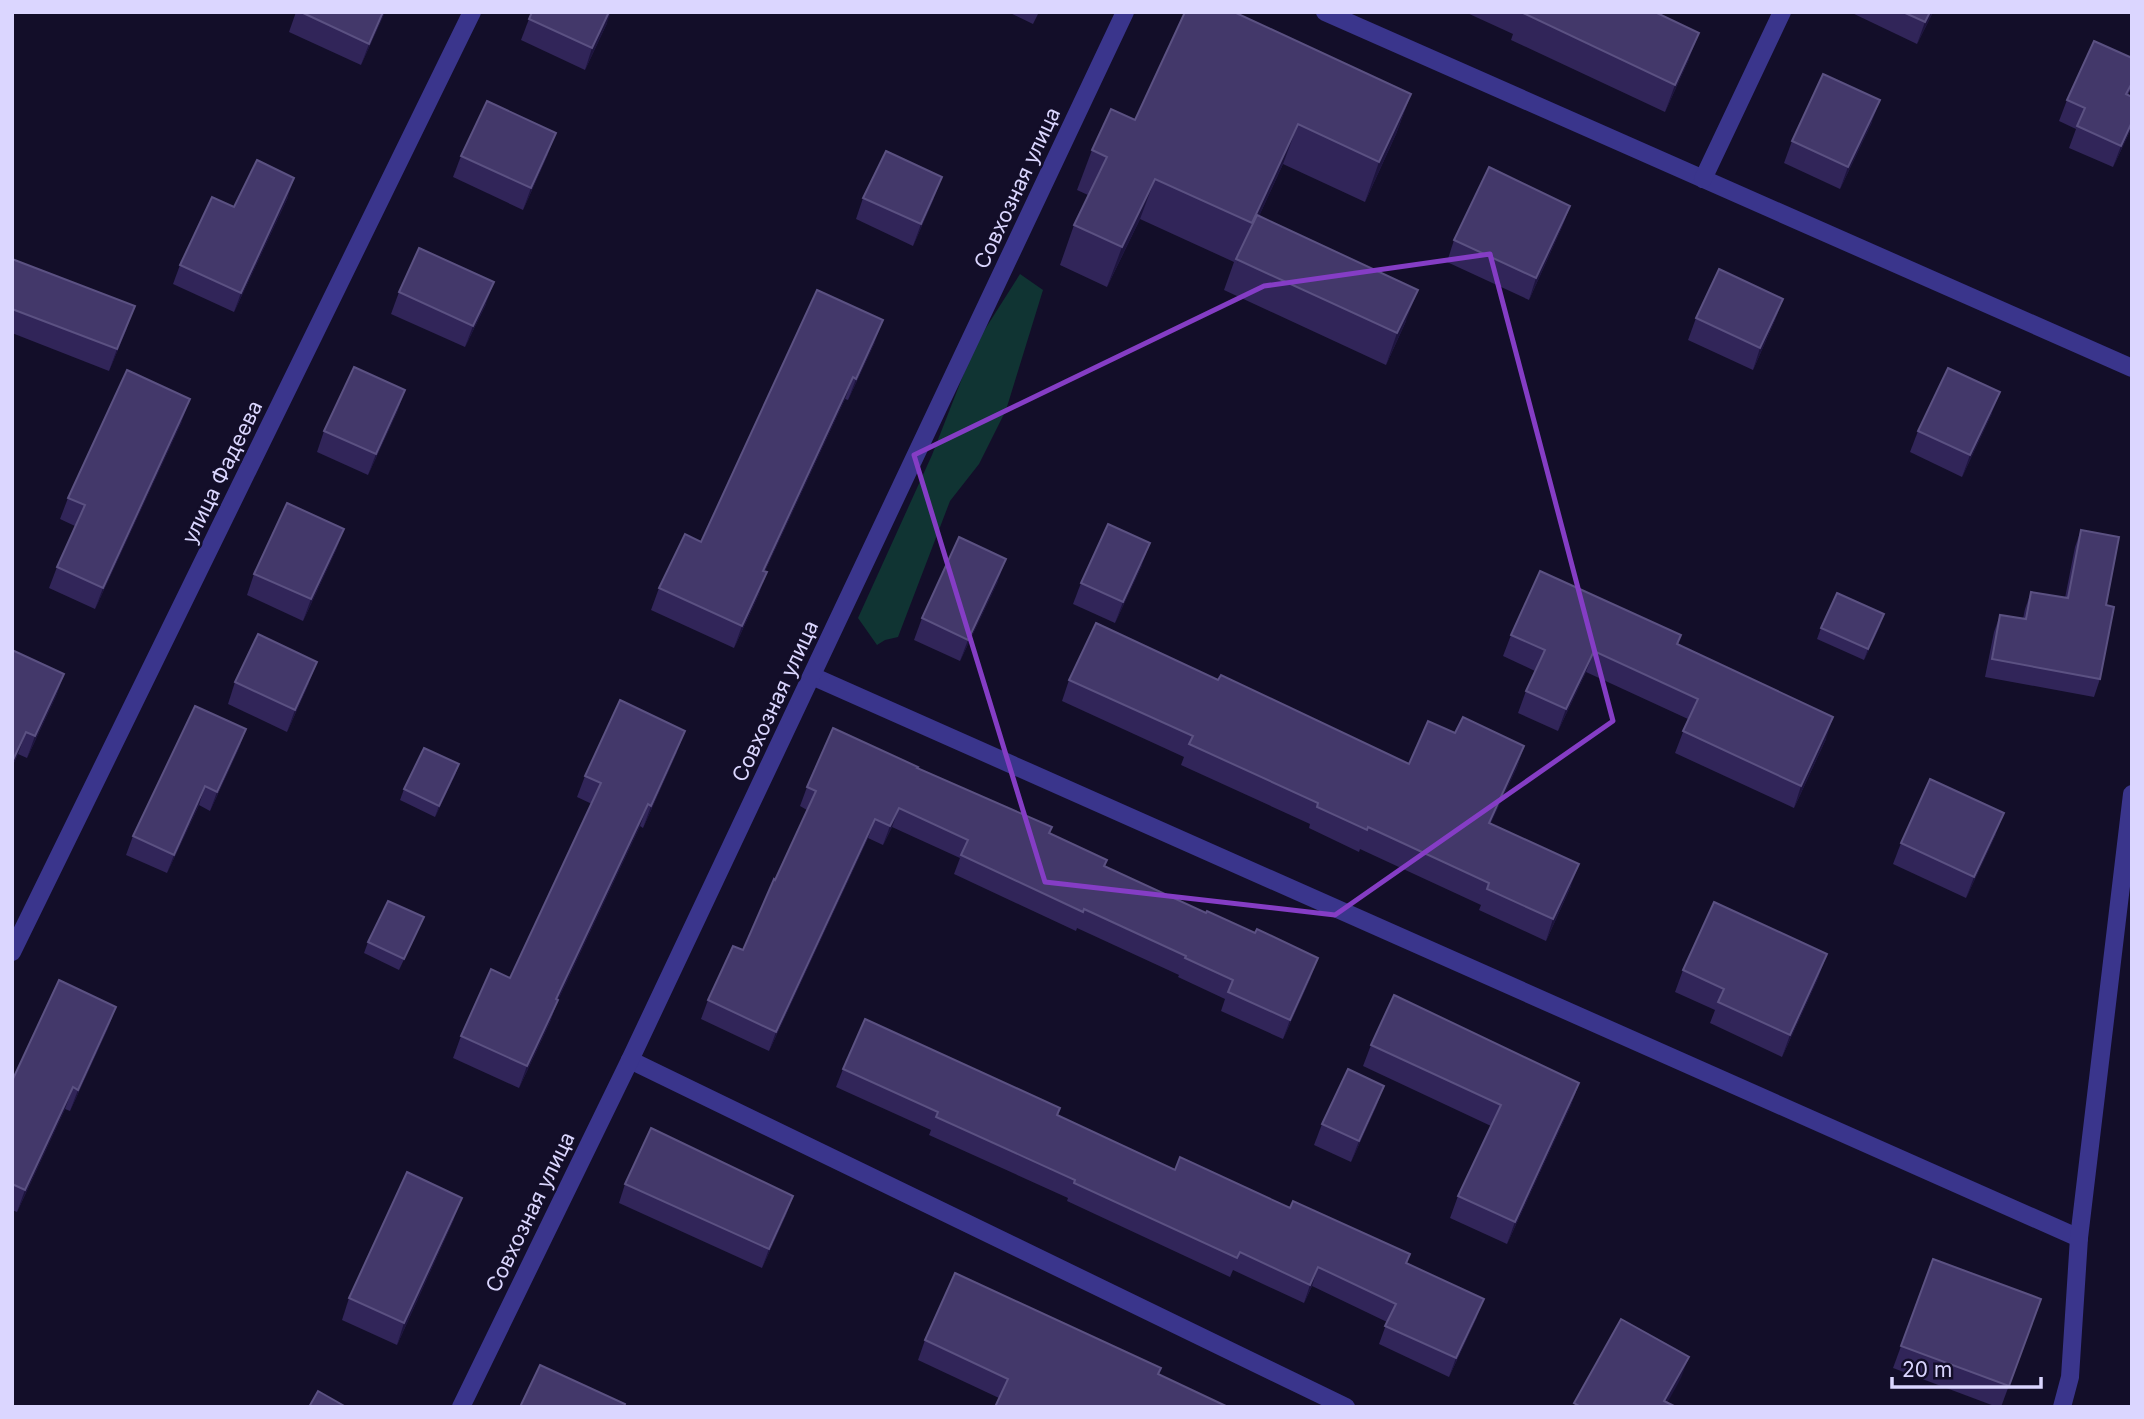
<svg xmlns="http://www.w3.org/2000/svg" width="2144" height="1419" font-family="Inter,sans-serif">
  <rect width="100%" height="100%" fill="#130e29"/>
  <path fill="#103433" d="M 1020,274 L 1043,290 L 1006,410 L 979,464 L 950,501 L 898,637 L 885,640 L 877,645 L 858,618 L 932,455 L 975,345 Z"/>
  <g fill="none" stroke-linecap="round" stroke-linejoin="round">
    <g stroke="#3a358c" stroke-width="18">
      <path d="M 1325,12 L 2132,368"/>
      <path d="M 1703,179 L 1782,12"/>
      <path d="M 812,676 L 2079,1238"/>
      <path d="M 12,952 L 472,12"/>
      <path d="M 630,1060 L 1346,1407"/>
      <path d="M 461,1407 L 630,1060 L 1125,12"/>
      <path d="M 2062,1407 L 2070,1377 L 2079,1238 L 2132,794"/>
    </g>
  </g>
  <g fill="#312559">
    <path d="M 296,12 L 385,12 L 361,65 L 289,32 Z"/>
    <path d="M 1008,12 L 1039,12 L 1033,24 Z"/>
    <path d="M 1465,12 L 1655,12 L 1689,59 L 1665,112 L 1511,40 L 1513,34 Z"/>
    <path d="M 1850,12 L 1933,12 L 1917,44 Z"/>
    <path d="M 529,19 L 607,23 L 585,70 L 521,40 Z"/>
    <path d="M 2132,87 L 2128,95 L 2132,127 L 2113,167 L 2069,148 L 2076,129 L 2059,121 L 2067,100 Z"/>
    <path d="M 1411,94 L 1396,134 L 1365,202 L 1283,164 L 1259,216 L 1406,321 L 1386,365 L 1224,290 L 1234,262 L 1140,219 L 1107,287 L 1060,265 L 1074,225 L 1088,195 L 1077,190 L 1092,150 L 1135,120 Z"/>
    <path d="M 1872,122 L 1840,189 L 1784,163 L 1792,141 Z"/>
    <path d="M 548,154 L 523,210 L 453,177 L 461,156 Z"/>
    <path d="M 288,197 L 234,312 L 173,284 L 180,265 L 234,207 Z"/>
    <path d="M 863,198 L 934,198 L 913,246 L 856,219 Z"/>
    <path d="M 1570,206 L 1562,227 L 1529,300 L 1447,262 L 1454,240 Z"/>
    <path d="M 12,259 L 127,328 L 109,371 L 12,333 Z"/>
    <path d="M 399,292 L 486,304 L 465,347 L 391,314 Z"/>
    <path d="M 1783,299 L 1775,320 L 1753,370 L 1688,340 L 1696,318 Z"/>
    <path d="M 875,342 L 848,400 L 845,399 L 765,571 L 759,594 L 734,648 L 651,610 L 659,588 L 701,542 Z"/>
    <path d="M 405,390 L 397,412 L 368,475 L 317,452 L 324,431 Z"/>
    <path d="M 1992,413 L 1962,477 L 1910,452 L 1918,431 Z"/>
    <path d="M 182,421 L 95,609 L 49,588 L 57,567 L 75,526 L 60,519 L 68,498 Z"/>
    <path d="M 344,529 L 336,550 L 303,621 L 247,595 L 254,574 Z"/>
    <path d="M 2081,530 L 2106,605 L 2100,679 L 2094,697 L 1985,677 L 1994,632 L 2000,615 L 2023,619 L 2025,609 L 2031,592 L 2065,598 L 2075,547 Z"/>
    <path d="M 1142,565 L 1115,623 L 1073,604 L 1081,583 Z"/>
    <path d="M 998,581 L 960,661 L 914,640 L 922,618 Z"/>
    <path d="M 1880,626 L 1864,660 L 1817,639 L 1821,628 Z"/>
    <path d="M 1511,635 L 1678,644 L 1826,739 L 1794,808 L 1675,753 L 1688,719 L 1586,672 L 1558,731 L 1518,713 L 1526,691 L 1535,671 L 1503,656 Z"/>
    <path d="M 12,650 L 64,674 L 56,696 L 27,758 L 18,754 L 12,767 Z"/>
    <path d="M 1069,680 L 1218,680 L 1409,764 L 1455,733 L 1524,746 L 1517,767 L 1490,824 L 1571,886 L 1546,941 L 1479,910 L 1481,905 L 1360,849 L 1359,852 L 1309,828 L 1310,824 L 1181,765 L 1184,757 L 1062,701 Z"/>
    <path d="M 235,682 L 309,683 L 287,732 L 228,704 Z"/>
    <path d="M 246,729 L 239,748 L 210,811 L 199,805 L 167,873 L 126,855 L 133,836 Z"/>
    <path d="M 677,752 L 643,828 L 640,826 L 557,1002 L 550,1022 L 519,1088 L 453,1058 L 461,1036 L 510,978 L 592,804 L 577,797 L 585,776 Z"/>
    <path d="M 459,764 L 455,775 L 435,817 L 400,800 L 404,789 Z"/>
    <path d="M 917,768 L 1050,834 L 1105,866 L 1311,977 L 1283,1039 L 1221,1011 L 1225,999 L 1178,977 L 1179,975 L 1077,928 L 1076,931 L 954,874 L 960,858 L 892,827 L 883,845 L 868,838 L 769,1051 L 701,1019 L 708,1000 L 743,950 L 807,810 L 800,806 L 807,787 Z"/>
    <path d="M 1996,834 L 1966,898 L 1893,864 L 1901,843 Z"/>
    <path d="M 419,928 L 399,970 L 364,953 L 368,942 Z"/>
    <path d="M 1683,970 L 1819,976 L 1782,1057 L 1710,1023 L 1715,1010 L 1675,992 Z"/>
    <path d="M 116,1007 L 108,1028 L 70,1111 L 65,1109 L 17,1212 L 12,1210 L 12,1081 Z"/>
    <path d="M 1371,1045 L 1579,1083 L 1571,1105 L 1507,1244 L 1450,1218 L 1458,1196 L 1491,1126 L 1363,1066 Z"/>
    <path d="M 843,1069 L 1058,1115 L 1175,1170 L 1406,1263 L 1477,1317 L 1449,1377 L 1379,1344 L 1387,1322 L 1312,1286 L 1304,1303 L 1233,1270 L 1230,1277 L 1067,1201 L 1068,1198 L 929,1135 L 931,1130 L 836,1087 Z"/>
    <path d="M 1384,1086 L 1376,1107 L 1351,1162 L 1314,1145 L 1322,1124 Z"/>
    <path d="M 625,1184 L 793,1196 L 786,1215 L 762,1268 L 619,1203 Z"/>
    <path d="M 454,1219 L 397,1345 L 342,1320 L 349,1298 Z"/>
    <path d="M 1933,1259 L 2041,1299 L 2001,1407 L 1997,1407 L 1893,1368 Z"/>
    <path d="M 925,1340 L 1158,1374 L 999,1398 L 918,1360 Z"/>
  </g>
  <g fill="#1d143e">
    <path d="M 383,12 L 385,12 L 361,65 L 369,44 Z"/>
    <path d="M 609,12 L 611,12 L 607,23 L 585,70 L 592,48 Z"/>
    <path d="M 1930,12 L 1933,12 L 1917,44 L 1925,22 Z"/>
    <path d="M 1699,33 L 1689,59 L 1665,112 L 1675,85 Z"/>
    <path d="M 1411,94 L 1396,134 L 1365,202 L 1379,162 Z"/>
    <path d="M 1880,100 L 1872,122 L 1840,189 L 1848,167 Z"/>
    <path d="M 2132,122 L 2132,127 L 2113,167 L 2121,146 Z"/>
    <path d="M 1298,124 L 1283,164 L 1237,264 L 1252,223 Z"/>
    <path d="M 556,133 L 548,154 L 523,210 L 531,188 Z"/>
    <path d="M 942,177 L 934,198 L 913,246 L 921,224 Z"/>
    <path d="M 294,178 L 288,197 L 234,312 L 241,293 Z"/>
    <path d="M 1155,179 L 1140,219 L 1107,287 L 1122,247 Z"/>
    <path d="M 1570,206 L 1562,227 L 1529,300 L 1536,278 Z"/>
    <path d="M 494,282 L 486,304 L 465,347 L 473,326 Z"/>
    <path d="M 1418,290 L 1406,321 L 1386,365 L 1397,333 Z"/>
    <path d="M 1783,299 L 1775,320 L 1753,370 L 1760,348 Z"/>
    <path d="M 135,306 L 127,328 L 109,371 L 117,349 Z"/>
    <path d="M 883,320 L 875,342 L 848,400 L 856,379 Z"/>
    <path d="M 853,377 L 845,399 L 755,592 L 763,571 Z"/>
    <path d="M 405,390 L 397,412 L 368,475 L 376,454 Z"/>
    <path d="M 2000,392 L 1992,413 L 1962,477 L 1970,455 Z"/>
    <path d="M 190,399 L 182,421 L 95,609 L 103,588 Z"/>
    <path d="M 344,529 L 336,550 L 303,621 L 311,599 Z"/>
    <path d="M 1150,543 L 1142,565 L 1115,623 L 1123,602 Z"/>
    <path d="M 1006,559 L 998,581 L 960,661 L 968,640 Z"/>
    <path d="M 767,572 L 759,594 L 734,648 L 742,626 Z"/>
    <path d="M 1884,614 L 1880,626 L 1864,660 L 1868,649 Z"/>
    <path d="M 1594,651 L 1586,672 L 1558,731 L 1566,709 Z"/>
    <path d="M 317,662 L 309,683 L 287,732 L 295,710 Z"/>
    <path d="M 64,674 L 56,696 L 27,758 L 35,736 Z"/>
    <path d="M 1833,717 L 1826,739 L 1794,808 L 1801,786 Z"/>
    <path d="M 246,729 L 239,748 L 210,811 L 217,792 Z"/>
    <path d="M 685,731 L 677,752 L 643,828 L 651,806 Z"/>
    <path d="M 26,732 L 18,754 L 12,767 L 12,762 Z"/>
    <path d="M 1524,746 L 1517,767 L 1481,845 L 1489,823 Z"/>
    <path d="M 459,764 L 455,775 L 435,817 L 439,806 Z"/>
    <path d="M 205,786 L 199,805 L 167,873 L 174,855 Z"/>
    <path d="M 648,804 L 640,826 L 557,1002 L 550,1022 L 519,1088 L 527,1066 L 556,999 Z"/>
    <path d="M 899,808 L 892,827 L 883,845 L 890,826 Z"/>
    <path d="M 2004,813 L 1996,834 L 1966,898 L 1974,877 Z"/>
    <path d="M 875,819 L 868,838 L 769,1051 L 776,1032 Z"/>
    <path d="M 1579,864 L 1571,886 L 1546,941 L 1553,919 Z"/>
    <path d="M 1827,954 L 1819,976 L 1782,1057 L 1790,1035 Z"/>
    <path d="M 1318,958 L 1311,977 L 1283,1039 L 1290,1020 Z"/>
    <path d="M 116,1007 L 108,1028 L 70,1111 L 78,1090 Z"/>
    <path d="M 1579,1083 L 1571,1105 L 1507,1244 L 1515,1222 Z"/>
    <path d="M 1384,1086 L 1376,1107 L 1351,1162 L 1359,1141 Z"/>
    <path d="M 73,1087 L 65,1109 L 17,1212 L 25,1190 Z"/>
    <path d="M 793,1196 L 786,1215 L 762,1268 L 769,1249 Z"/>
    <path d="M 462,1198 L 454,1219 L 397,1345 L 404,1323 Z"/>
    <path d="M 1318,1267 L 1312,1286 L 1304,1303 L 1310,1285 Z"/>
    <path d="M 1484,1299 L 1477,1317 L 1449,1377 L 1456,1358 Z"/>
    <path d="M 1689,1357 L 1681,1378 L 1665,1407 L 1664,1401 Z"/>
  </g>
  <g fill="#43386a" stroke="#5b5182" stroke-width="2">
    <path d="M 301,12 L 383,12 L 369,44 Z"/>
    <path d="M 532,12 L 609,12 L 592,48 L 529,19 Z"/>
    <path d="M 1185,12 L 1234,12 L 1411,94 L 1379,162 L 1298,124 L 1252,223 L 1155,179 L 1122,247 L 1074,225 L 1107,157 L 1092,150 L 1111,109 L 1135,120 Z"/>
    <path d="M 1521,12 L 1655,12 L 1699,33 L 1675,85 Z"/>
    <path d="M 1903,12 L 1930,12 L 1925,22 Z"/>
    <path d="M 2094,41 L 2132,58 L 2132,83 L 2126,94 L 2132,97 L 2132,122 L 2121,146 L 2077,126 L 2085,108 L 2067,100 Z"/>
    <path d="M 1823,74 L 1880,100 L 1848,167 L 1792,141 Z"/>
    <path d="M 487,101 L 556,133 L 531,188 L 461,156 Z"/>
    <path d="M 886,151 L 942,177 L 921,224 L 863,198 Z"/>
    <path d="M 257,160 L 294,178 L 241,293 L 180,265 L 212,197 L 234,207 Z"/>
    <path d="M 1489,167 L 1570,206 L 1536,278 L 1454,240 Z"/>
    <path d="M 1257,215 L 1418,290 L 1397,333 L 1236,259 Z"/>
    <path d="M 419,248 L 494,282 L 473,326 L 399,292 Z"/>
    <path d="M 12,259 L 135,306 L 117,349 L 12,309 Z"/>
    <path d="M 1719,269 L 1783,299 L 1760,348 L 1696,318 Z"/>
    <path d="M 817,290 L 883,320 L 856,379 L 853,377 L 763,571 L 767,572 L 742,626 L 659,588 L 685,534 L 701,542 Z"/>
    <path d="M 354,367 L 405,390 L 376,454 L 324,431 Z"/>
    <path d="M 1948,368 L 2000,392 L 1970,455 L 1918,431 Z"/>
    <path d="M 127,370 L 190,399 L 103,588 L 57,567 L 85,505 L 68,498 Z"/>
    <path d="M 287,503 L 344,529 L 311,599 L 254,574 Z"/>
    <path d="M 1108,524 L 1150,543 L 1123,602 L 1081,583 Z"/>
    <path d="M 2081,530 L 2119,537 L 2106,605 L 2114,607 L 2100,679 L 1992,659 L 2000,615 L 2026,619 L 2031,592 L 2068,598 Z"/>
    <path d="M 959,537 L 1006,559 L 968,640 L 922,618 Z"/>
    <path d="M 1540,571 L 1681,635 L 1677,644 L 1833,717 L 1801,786 L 1683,731 L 1698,699 L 1594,651 L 1566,709 L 1526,691 L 1545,650 L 1511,635 Z"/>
    <path d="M 1837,593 L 1884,614 L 1868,649 L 1821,628 Z"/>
    <path d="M 1096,623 L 1218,680 L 1221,675 L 1409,764 L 1428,721 L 1455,733 L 1463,717 L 1524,746 L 1489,823 L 1579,864 L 1553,919 L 1487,889 L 1489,883 L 1368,827 L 1367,830 L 1317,807 L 1318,803 L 1189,744 L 1193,736 L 1069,680 Z"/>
    <path d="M 258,634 L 317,662 L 295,710 L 235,682 Z"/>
    <path d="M 12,650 L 64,674 L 35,736 L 26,732 L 12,762 Z"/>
    <path d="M 620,700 L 685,731 L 651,806 L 648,804 L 556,999 L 558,1000 L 527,1066 L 461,1036 L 491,969 L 510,978 L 601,783 L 585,776 Z"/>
    <path d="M 195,706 L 246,729 L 217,792 L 205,786 L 174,855 L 133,836 Z"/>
    <path d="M 833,728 L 918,767 L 917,768 L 1052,827 L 1049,833 L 1107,860 L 1104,866 L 1206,913 L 1207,911 L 1255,933 L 1257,929 L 1318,958 L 1290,1020 L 1228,992 L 1233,980 L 1185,958 L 1186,956 L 1084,909 L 1083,912 L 961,855 L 968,840 L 899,808 L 890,826 L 875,819 L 776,1032 L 708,1000 L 733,946 L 743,950 L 774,879 L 775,880 L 816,791 L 807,787 Z"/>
    <path d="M 424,748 L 459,764 L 439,806 L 404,789 Z"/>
    <path d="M 1930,779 L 2004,813 L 1974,877 L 1901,843 Z"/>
    <path d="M 388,901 L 424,917 L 404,959 L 368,942 Z"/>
    <path d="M 1714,902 L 1827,954 L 1790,1035 L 1718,1002 L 1724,989 L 1683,970 Z"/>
    <path d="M 59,980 L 116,1007 L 78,1090 L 73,1087 L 25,1190 L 12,1184 L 12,1081 Z"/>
    <path d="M 1394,995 L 1579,1083 L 1515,1222 L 1458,1196 L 1501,1105 L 1371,1045 Z"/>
    <path d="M 865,1019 L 1060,1108 L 1057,1115 L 1175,1170 L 1180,1157 L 1290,1208 L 1293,1201 L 1410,1254 L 1406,1263 L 1484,1299 L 1456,1358 L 1385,1326 L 1396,1304 L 1318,1267 L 1310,1285 L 1240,1252 L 1237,1258 L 1074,1183 L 1075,1180 L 936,1117 L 938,1112 L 843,1069 Z"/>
    <path d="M 1348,1069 L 1384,1086 L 1359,1141 L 1322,1124 Z"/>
    <path d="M 651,1128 L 793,1196 L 769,1249 L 625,1184 Z"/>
    <path d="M 407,1172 L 462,1198 L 404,1323 L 349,1298 Z"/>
    <path d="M 1933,1259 L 2041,1299 L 2009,1386 L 1901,1346 Z"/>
    <path d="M 955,1273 L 1161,1368 L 1158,1374 L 1228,1407 L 995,1407 L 1008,1379 L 925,1340 Z"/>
    <path d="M 1621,1319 L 1689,1357 L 1664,1401 L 1676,1407 L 1581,1407 L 1574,1403 Z"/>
    <path d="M 540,1365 L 625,1404 L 624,1407 L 520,1407 Z"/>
    <path d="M 318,1391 L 346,1407 L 309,1407 Z"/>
  </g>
  <path fill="none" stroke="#853dc5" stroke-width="5" stroke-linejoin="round" d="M 1490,254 L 1613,721 L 1335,915 L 1045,882 L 914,455 L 1264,286 Z"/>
  <g text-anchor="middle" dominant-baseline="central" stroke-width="5" stroke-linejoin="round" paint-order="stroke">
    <g font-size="21" fill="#dbd6ff" stroke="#130e29">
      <text transform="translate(1017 188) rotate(-65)">Совхозная улица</text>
      <text transform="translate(222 472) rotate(-64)">улица Фадеева</text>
      <text transform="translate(775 701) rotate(-65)">Совхозная улица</text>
      <text transform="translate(530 1212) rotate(-64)">Совхозная улица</text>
    </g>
  </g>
  <rect width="2144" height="1419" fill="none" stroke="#dbd6ff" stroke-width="28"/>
  <path d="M1892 1377v10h149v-10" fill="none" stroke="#dbd6ff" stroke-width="3.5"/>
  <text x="1902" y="1377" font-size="21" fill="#dbd6ff" stroke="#130e29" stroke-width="5" paint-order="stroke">20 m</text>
</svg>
